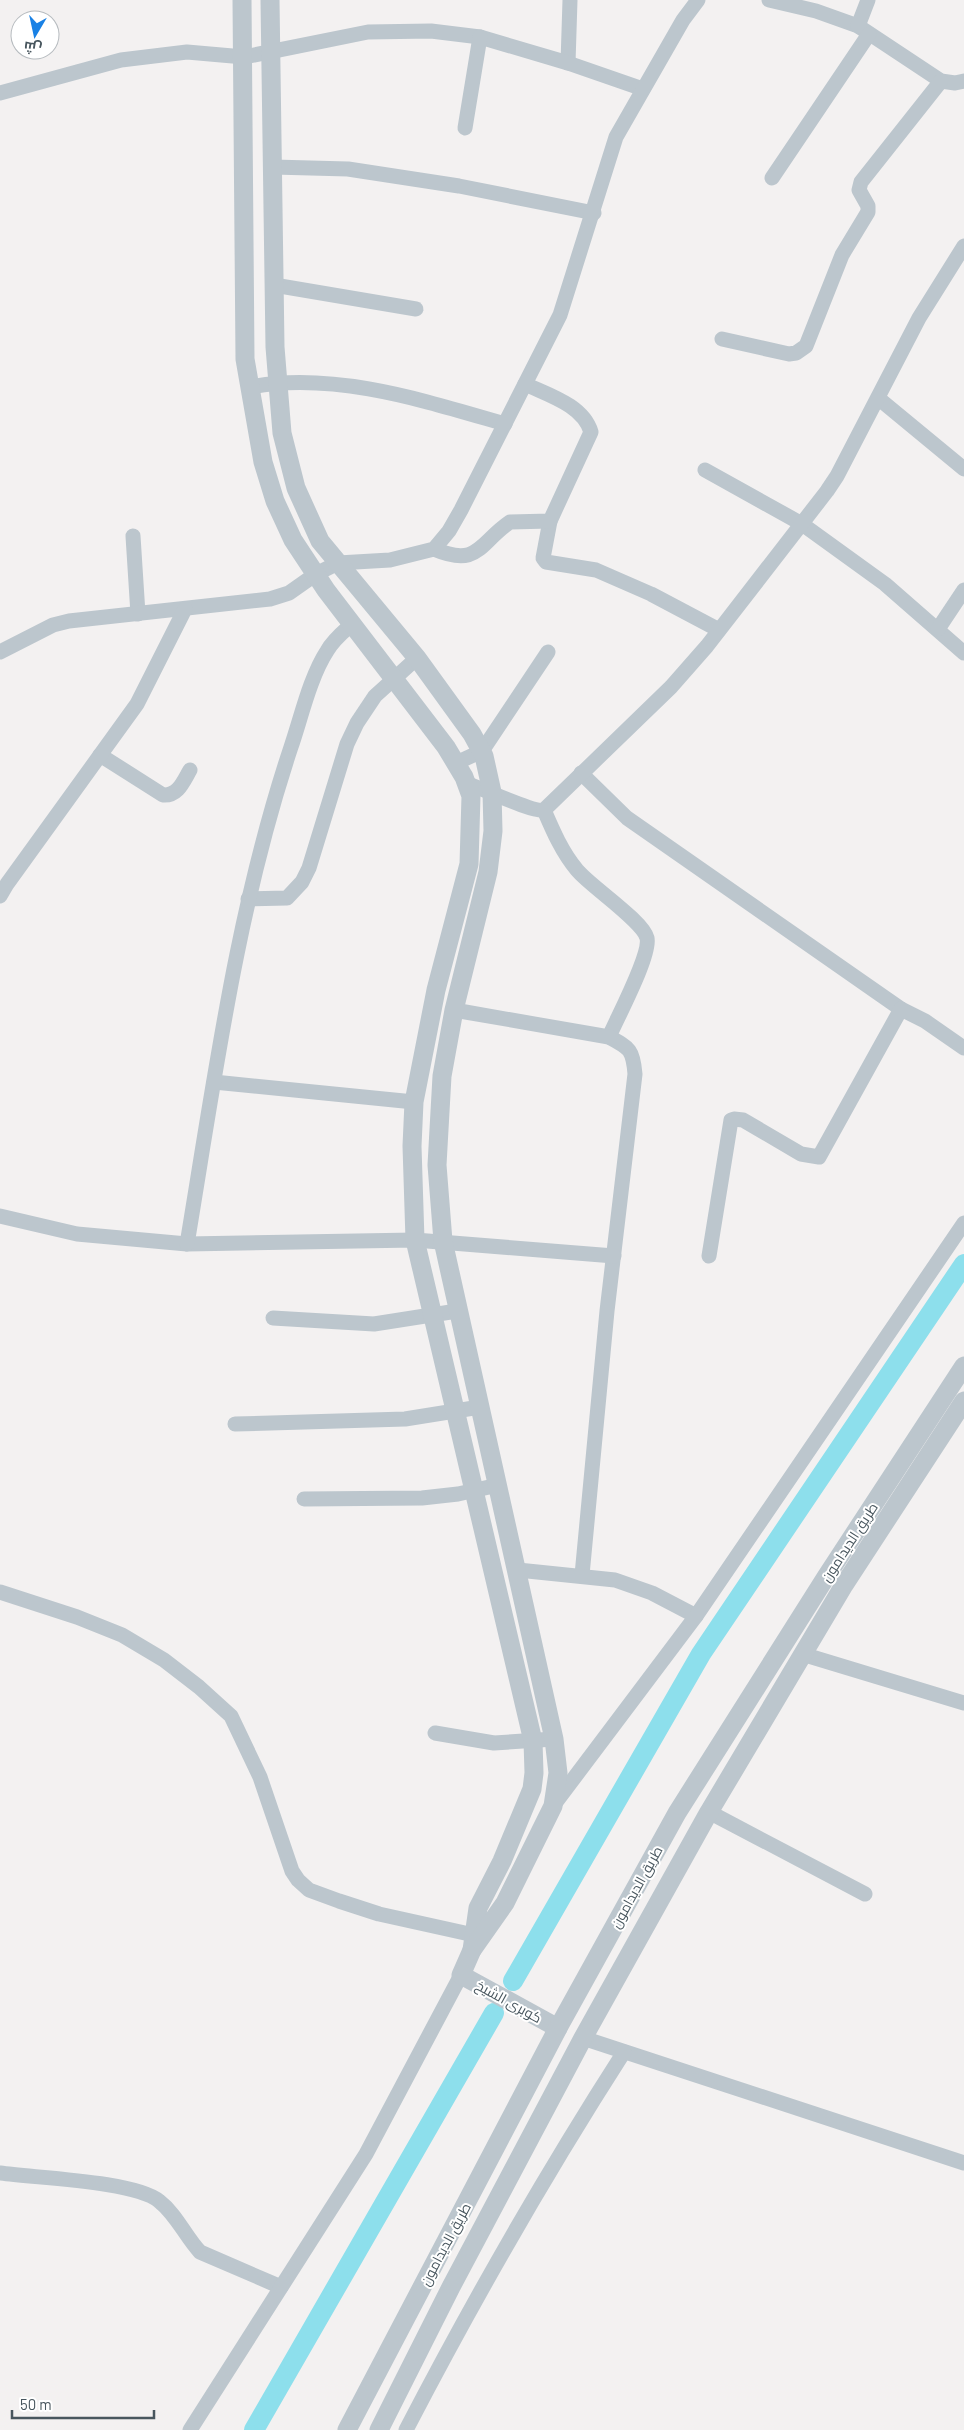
<svg xmlns="http://www.w3.org/2000/svg" width="964" height="2430" font-family="Barlow,Cairo,sans-serif">
  <rect width="100%" height="100%" fill="#f3f1f1"/>
  <g fill="none" stroke-linecap="round" stroke-linejoin="round">
    <g stroke="#8ddfec" stroke-width="20">
      <path d="M 513,1981 L 701,1654 L 964,1264"/>
      <path d="M 254,2430 L 494,2013"/>
    </g>
    <g stroke="#bcc6cd" stroke-width="15">
      <path d="M 769,0 L 816,11 L 858,26 L 941,81 L 955,83 L 964,81"/>
      <path d="M 858,26 L 868,0"/>
      <path d="M 568,63 L 570,0"/>
      <path d="M 0,93 L 121,60 L 187,52 L 244,57 L 368,32 L 431,31 L 480,37 L 568,63 L 643,89"/>
      <path d="M 465,128 L 480,37"/>
      <path d="M 273,167 L 348,169 L 459,186 L 594,213"/>
      <path d="M 772,178 L 869,34"/>
      <path d="M 274,285 L 416,309"/>
      <path d="M 722,339 L 789,354 L 796,353 L 806,346 L 842,255 L 868,212 L 868,206 L 859,190 L 861,182 L 941,81"/>
      <path d="M 250,387 C 334,371 425,401 505,424"/>
      <path d="M 878,398 L 964,469"/>
      <path d="M 705,470 L 802,524 L 885,584 L 964,653"/>
      <path d="M 550,521 L 543,558 L 546,562 L 596,570 L 651,594 L 719,630"/>
      <path d="M 133,536 L 138,614"/>
      <path d="M 434,549 C 479,568 479,543 510,522 L 550,521 L 591,432 C 583,405 548,395 525,384"/>
      <path d="M 938,629 L 964,590"/>
      <path d="M 0,652 L 53,625 L 69,621 L 270,599 L 289,593 L 316,574 L 338,563 L 390,560 L 434,549 L 449,531 L 461,510 L 560,315 L 616,137 L 683,20 L 698,0"/>
      <path d="M 100,755 L 163,795 C 178,796 183,782 190,770"/>
      <path d="M 456,763 L 482,751 L 548,652"/>
      <path d="M 581,773 L 627,818 L 901,1009"/>
      <path d="M 466,783 C 481,788 535,813 544,810 L 671,687 L 707,646 L 827,491 L 837,476 L 919,318 L 964,246"/>
      <path d="M 544,810 C 553,831 562,852 577,870 C 590,886 643,921 647,938 C 651,955 617,1018 609,1037"/>
      <path d="M 0,896 L 7,884 L 137,704 L 185,609"/>
      <path d="M 248,899 L 287,898 L 302,882 L 309,868 L 347,744 L 357,723 L 375,696 L 417,658"/>
      <path d="M 454,1010 L 609,1037 C 630,1048 633,1050 635,1074 L 607,1311 L 582,1575"/>
      <path d="M 214,1082 L 414,1102"/>
      <path d="M 0,1216 L 77,1234 L 187,1244 L 415,1240 L 614,1256"/>
      <path d="M 187,1244 C 215,1076 237,909 291,747 C 301,718 310,677 327,651 C 333,640 343,632 352,624"/>
      <path d="M 709,1256 L 731,1120 L 734,1119 L 743,1120 L 801,1154 L 819,1157 L 901,1009 L 925,1021 L 964,1048"/>
      <path d="M 273,1318 L 374,1324 L 457,1311"/>
      <path d="M 235,1424 L 405,1419 L 480,1407"/>
      <path d="M 304,1499 L 422,1498 L 458,1494 L 498,1485"/>
      <path d="M 518,1570 L 615,1580 L 652,1593 L 696,1616"/>
      <path d="M 0,1592 L 77,1617 L 122,1635 L 164,1660 L 199,1687 L 231,1716 L 260,1777 L 292,1871 L 298,1880 L 309,1890 L 339,1901 L 379,1914 L 483,1937"/>
      <path d="M 802,1654 L 964,1703"/>
      <path d="M 435,1733 L 494,1743 L 554,1739"/>
      <path d="M 553,1806 L 696,1616 L 964,1223"/>
      <path d="M 709,1812 L 865,1894"/>
      <path d="M 583,2038 L 964,2163"/>
      <path d="M 0,2173 C 35,2178 135,2181 159,2201 C 177,2215 185,2236 200,2252 L 281,2287"/>
      <path d="M 190,2430 L 366,2154 L 461,1975"/>
      <path d="M 406,2430 C 473,2301 545,2175 624,2052"/>
    </g>
    <g stroke="#bcc6cd" stroke-width="19">
      <path d="M 242,0 L 245,359 L 263,462 L 275,501 L 293,540 L 326,590 L 446,747 L 464,777 L 471,796 L 469,864 L 436,990 L 414,1102 L 412,1146 L 415,1240 L 533,1741 L 534,1773 L 532,1789 L 502,1861 L 478,1908 L 472,1950"/>
      <path d="M 270,0 L 275,347 L 282,433 L 296,488 L 320,541 L 417,658 L 472,734 L 484,756 L 492,792 L 493,831 L 488,872 L 454,1010 L 442,1076 L 437,1165 L 443,1241 L 554,1739 L 558,1773 L 553,1806 L 505,1903 L 472,1950 L 461,1975 L 558,2028"/>
      <path d="M 347,2430 L 558,2028 L 677,1813 L 826,1577 L 964,1366"/>
      <path d="M 379,2430 L 451,2287 L 583,2038 L 709,1812 L 844,1585 L 964,1401"/>
    </g>
  </g>
  <g text-anchor="middle" dominant-baseline="central" stroke-width="4" stroke-linejoin="round" paint-order="stroke">
    <g font-size="14" fill="#48565e" stroke="#fff">
      <text transform="translate(849 1542) rotate(-57)">طريق الديدامون</text>
      <text transform="translate(636 1887) rotate(-61)">طريق الديدامون</text>
      <text transform="translate(509 2001) rotate(29)">كوبرى الشيخ</text>
      <text transform="translate(445 2244) rotate(-62)">طريق الديدامون</text>
    </g>
  </g>
  <g transform="translate(35 35) rotate(189)"><circle r="24" fill="#ffffff" stroke="#b6bbbf"/>
  <path d="M0-4L9 19L0 12L-9 19Z" fill="#1981e5"/>
  <text y="-8" font-size="14" font-weight="bold" text-anchor="middle" fill="#48565e">ش</text>
  </g>
  <path d="M12 2410v8h142v-8" fill="none" stroke="#48565e" stroke-width="2.5"/>
  <text x="20" y="2410" font-size="15" fill="#48565e" stroke="#ffffff" stroke-width="4" paint-order="stroke">50 m</text>
</svg>
